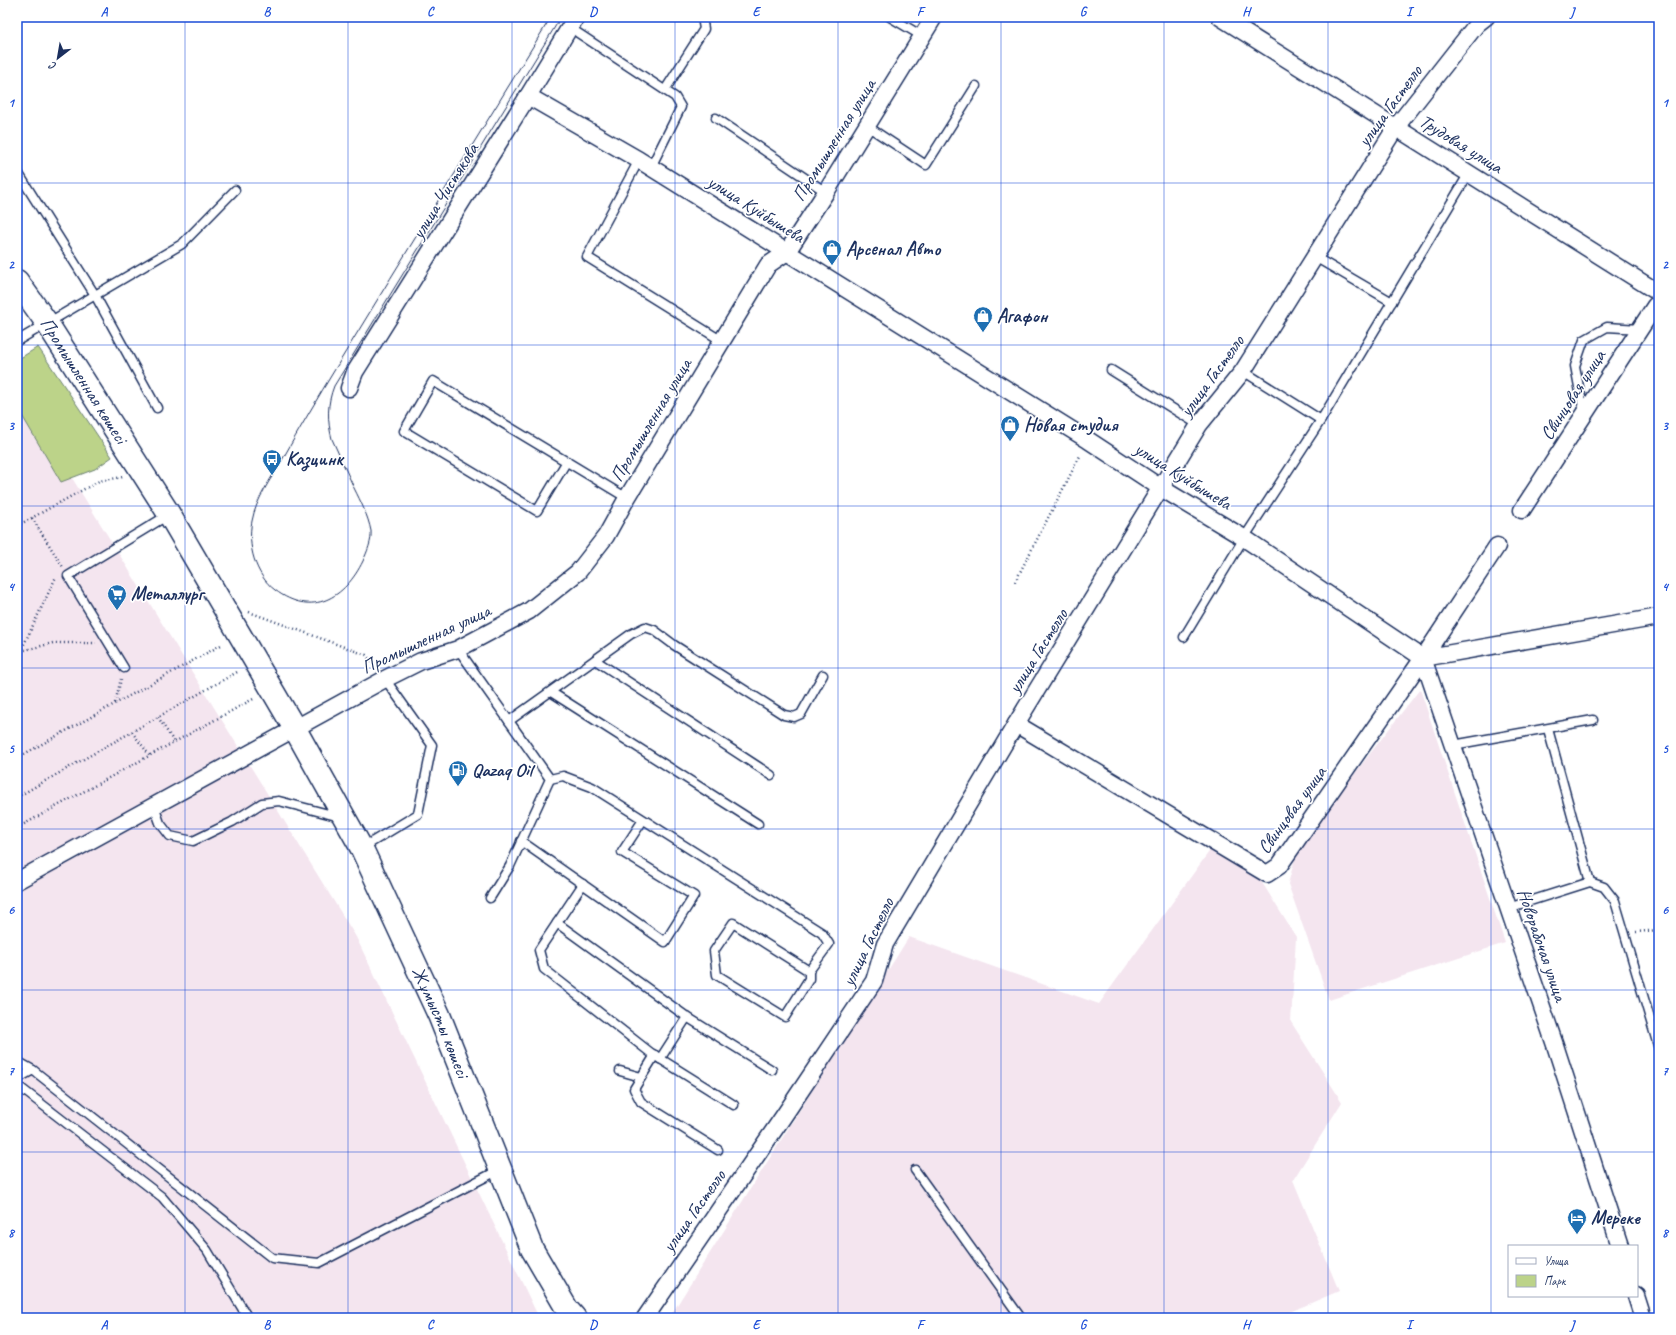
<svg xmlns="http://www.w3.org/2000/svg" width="1676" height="1335" font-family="Caveat,sans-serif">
  <rect width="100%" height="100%" fill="#fff"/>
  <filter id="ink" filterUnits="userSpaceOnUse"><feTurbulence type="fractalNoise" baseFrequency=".025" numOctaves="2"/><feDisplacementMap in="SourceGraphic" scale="8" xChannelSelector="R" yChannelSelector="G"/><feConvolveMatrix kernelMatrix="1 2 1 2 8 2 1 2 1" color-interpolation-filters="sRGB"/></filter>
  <g filter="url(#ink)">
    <g fill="#f4e5ef">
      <path d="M 17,389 L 356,937 L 539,1318 L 17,1318 Z"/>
      <path d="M 1420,689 L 1505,943 L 1329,1000 L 1288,884 L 1296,855 L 1321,817 Z"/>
      <path d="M 1211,849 L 1256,873 L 1296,937 L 1291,1022 L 1342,1102 L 1293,1180 L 1339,1291 L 1276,1318 L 669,1318 L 909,937 L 1099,1004 Z"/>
    </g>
    <path fill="#bcd389" stroke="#6c8174" d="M 38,347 L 112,457 L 95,469 L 61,482 L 17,407 L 17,360 Z"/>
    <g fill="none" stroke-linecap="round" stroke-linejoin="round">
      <g stroke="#1b2f5e" stroke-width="11">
        <g id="lane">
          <path d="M 890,17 L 922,36"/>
          <path d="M 578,33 L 675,97 L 681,107 L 651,167"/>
          <path d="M 665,90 L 704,29 L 702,17"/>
          <path d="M 716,118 L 826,192"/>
          <path d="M 867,126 L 926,165 L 976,86"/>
          <path d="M 639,160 L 587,257 L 722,341"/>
          <path d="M 17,171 L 95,295 L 157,408"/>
          <path d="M 1315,257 L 1392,302"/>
          <path d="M 17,341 L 182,244 L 235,190"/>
          <path d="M 1111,370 L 1199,425"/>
          <path d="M 1243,371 L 1321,420"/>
          <path d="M 1584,413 L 1575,366 L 1584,340 L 1607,327 L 1640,329"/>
          <path d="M 567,461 L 537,511 L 404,431 L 433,381 L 627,498"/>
          <path d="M 1184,637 L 1244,538 L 1321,420 L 1469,173"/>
          <path d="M 458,649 L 550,779 L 510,866 L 490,898"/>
          <path d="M 595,660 L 771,775"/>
          <path d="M 124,668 L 68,576 L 168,515"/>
          <path d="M 551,692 L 758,824"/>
          <path d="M 509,721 L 631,634 L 645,627 L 654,630 L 674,645 L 784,715 L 794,717 L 801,714 L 823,675"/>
          <path d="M 1548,729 L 1590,882"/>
          <path d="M 1453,745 L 1593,720"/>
          <path d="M 550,779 L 563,776 L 592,787 L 822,933 L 829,944 L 809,971 L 733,923 L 714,951 L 717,975 L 785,1017 L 809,979 L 809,971"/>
          <path d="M 154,806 L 160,823 L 170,836 L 193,841 L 232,822 L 262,803 L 279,801 L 340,817"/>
          <path d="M 521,841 L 665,942 L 694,896 L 622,852 L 643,820"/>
          <path d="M 362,848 L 418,814 L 432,745 L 385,679"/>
          <path d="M 583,884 L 539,950 L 544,969 L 651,1053 L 734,1105"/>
          <path d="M 1508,908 L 1590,882 L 1604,887 L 1615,901 L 1659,1049"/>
          <path d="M 557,923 L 687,1017 L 660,1059"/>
          <path d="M 687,1017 L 772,1070"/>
          <path d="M 655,1055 L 634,1089 L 641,1102 L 718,1150"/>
          <path d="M 17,1061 L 33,1070"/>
          <path d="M 620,1071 L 641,1077"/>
          <path d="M 17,1079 L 33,1070 L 272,1258 L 319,1263 L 499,1170"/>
          <path d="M 17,1085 L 162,1197 L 207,1250 L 248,1318"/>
          <path d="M 915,1170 L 1021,1318"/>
        </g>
      </g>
      <g stroke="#1b2f5e" stroke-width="19">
        <g id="street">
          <path d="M 1220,17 L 1659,293"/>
          <path d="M 528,96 L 639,160 L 1088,440 L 1161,488 L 1244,538 L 1423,658"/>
          <path d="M 349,388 L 355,372 L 528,96 L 576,17"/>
          <path d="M 1522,510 L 1655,306 L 1659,304"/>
          <path d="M 1423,658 L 1555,1045 L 1620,1246"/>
          <path d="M 1423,658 L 1659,617"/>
          <path d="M 1016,724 L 1267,874 L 1279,866 L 1423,658 L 1497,546"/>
          <path d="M 17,881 L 385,679 L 421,661 L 458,649 L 529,611 L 578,572 L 606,536 L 627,498 L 768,265 L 787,252 L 826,192 L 934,17"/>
          <path d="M 1636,1296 L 1643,1318"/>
          <path d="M 645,1318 L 783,1117 L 874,981 L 885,944 L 1016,724 L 1199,425 L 1243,371 L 1396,127 L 1477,24 L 1486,17"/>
        </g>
      </g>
      <g stroke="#1b2f5e" stroke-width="25">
        <g id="secondary">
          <path id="s1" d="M 17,281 L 47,323 L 169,514 L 295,729 L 362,849 L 439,1015 L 532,1249 L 567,1309 L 575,1318"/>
        </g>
      </g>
      <g stroke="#1b2f5e" stroke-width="2.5" stroke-dasharray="1 3" stroke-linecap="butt">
        <path d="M 32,518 L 63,567"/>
        <path d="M 17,526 L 99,481 L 123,477"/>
        <path d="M 1015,582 L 1081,454"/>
        <path d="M 249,612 L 366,655 L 375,666"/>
        <path d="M 17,652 L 53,643 L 96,643"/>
        <path d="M 17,659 L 56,577"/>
        <path d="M 115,703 L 121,679"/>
        <path d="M 158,717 L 174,742"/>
        <path d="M 132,732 L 150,756"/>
        <path d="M 17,758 L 223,644"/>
        <path d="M 17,797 L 239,671"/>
        <path d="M 17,828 L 255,698"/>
        <path d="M 1636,932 L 1659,930"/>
      </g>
      <use href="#lane" stroke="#fff" stroke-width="8"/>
      <use href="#street" stroke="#fff" stroke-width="16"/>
      <use href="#secondary" stroke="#fff" stroke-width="22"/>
      <path stroke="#1b2f5e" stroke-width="1" d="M 551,17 C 480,133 408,249 337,366 C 318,397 300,428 282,460 C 271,479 256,499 252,521 C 247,545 255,575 275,590 C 312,618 345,598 363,561 C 367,552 372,541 371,531 C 368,516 361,502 354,488 C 347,472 339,455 332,439 C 327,420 327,404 334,386 L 561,17"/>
    </g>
  </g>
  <path fill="none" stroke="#1d4ed8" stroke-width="1" stroke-opacity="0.55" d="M 185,17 L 185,1318M 348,17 L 348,1318M 512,17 L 512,1318M 675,17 L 675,1318M 838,17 L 838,1318M 1001,17 L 1001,1318M 1164,17 L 1164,1318M 1328,17 L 1328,1318M 1491,17 L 1491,1318M 17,183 L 1659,183M 17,345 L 1659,345M 17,506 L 1659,506M 17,668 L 1659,668M 17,829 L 1659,829M 17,990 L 1659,990M 17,1152 L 1659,1152"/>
  <defs>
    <g id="shop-pin" transform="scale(1)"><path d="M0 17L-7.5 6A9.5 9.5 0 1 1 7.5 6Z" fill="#1f6fb2" stroke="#fff"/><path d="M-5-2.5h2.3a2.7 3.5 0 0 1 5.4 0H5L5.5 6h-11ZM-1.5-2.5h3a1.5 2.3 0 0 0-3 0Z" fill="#fff"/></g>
    <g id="bus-pin" transform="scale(1)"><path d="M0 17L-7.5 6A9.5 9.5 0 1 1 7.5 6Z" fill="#1f6fb2" stroke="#fff"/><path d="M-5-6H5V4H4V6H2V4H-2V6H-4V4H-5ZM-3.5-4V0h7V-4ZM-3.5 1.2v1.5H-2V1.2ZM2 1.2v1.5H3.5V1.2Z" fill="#fff"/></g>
    <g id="supermarket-pin" transform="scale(1)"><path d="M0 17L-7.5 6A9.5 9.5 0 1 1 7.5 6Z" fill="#1f6fb2" stroke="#fff"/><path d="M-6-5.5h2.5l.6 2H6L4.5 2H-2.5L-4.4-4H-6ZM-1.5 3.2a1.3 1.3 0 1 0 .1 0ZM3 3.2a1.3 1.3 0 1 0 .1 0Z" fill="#fff"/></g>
    <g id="fuel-pin" transform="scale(1)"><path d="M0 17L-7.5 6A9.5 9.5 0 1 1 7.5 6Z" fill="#1f6fb2" stroke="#fff"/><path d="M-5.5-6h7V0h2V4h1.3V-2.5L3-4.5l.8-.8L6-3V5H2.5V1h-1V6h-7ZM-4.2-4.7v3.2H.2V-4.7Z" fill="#fff"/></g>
    <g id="hotel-pin" transform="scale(1)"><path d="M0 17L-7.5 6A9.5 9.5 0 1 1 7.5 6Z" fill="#1f6fb2" stroke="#fff"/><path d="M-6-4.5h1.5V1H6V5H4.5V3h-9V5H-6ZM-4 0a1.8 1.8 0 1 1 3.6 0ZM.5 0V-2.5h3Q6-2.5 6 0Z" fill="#fff"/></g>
  </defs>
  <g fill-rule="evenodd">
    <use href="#shop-pin" x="832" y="249"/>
    <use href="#shop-pin" x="983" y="316"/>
    <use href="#shop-pin" x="1010" y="425"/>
    <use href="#bus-pin" x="272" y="459"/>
    <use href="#supermarket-pin" x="117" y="594"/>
    <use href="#fuel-pin" x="458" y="770"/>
    <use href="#hotel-pin" x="1577" y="1218"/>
  </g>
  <g text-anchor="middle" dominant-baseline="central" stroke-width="3.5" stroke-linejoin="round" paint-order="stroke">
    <g font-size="19" fill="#1b2f5e" stroke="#fff">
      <text transform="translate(1390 106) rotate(-54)">улица Гастелло</text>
      <text transform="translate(834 140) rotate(-58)">Промышленная улица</text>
      <text transform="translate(1461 144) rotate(32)">Трудовая улица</text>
      <text transform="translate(445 191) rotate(-58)">улица Чистякова</text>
      <text transform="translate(756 209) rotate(32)">улица Куйбышева</text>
      <text transform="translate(1212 376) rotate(-54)">улица Гастелло</text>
      <text stroke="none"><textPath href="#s1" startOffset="120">Промышленная көшесі</textPath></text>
      <text transform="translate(1573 395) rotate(-57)">Свинцовая улица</text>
      <text transform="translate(651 420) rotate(-59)">Промышленная улица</text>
      <text transform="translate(1183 476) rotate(32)">улица Куйбышева</text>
      <text transform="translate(426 639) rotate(-25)">Промышленная улица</text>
      <text transform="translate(1038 651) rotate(-58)">улица Гастелло</text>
      <text transform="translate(1292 810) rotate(-54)">Свинцовая улица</text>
      <text transform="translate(868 942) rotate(-64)">улица Гастелло</text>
      <text transform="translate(1542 945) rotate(71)">Новорабочая улица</text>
      <text stroke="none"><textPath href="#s1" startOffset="855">Жұмысты көшесі</textPath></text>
      <text transform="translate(694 1211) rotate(-55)">улица Гастелло</text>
    </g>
    <g font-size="19" font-weight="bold" fill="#1b2f5e" stroke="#fff" text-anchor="start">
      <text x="846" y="249">Арсенал Авто</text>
      <text x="997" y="316">Агафон</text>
      <text x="1024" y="425">Новая студия</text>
      <text x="286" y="459">Казцинк</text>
      <text x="131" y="594">Металлург</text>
      <text x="472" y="770">Qazaq Oil</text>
      <text x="1591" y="1218">Мереке</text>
    </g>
  </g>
  <rect width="1676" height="1335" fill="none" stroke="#fff" stroke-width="44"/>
  <rect x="1508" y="1245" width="130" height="52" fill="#ffffff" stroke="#a4acbf"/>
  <rect x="1516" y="1258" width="20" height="6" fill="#ffffff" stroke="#a4acbf"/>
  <text x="1544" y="1265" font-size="12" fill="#1b2f5e">Улица</text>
  <rect x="1516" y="1275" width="20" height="12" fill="#bcd389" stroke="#a4acbf"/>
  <text x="1544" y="1285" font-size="12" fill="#1b2f5e">Парк</text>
  <g transform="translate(58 58) rotate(211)" stroke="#ffffff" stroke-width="3" paint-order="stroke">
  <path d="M0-3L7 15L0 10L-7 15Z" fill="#1b2f5e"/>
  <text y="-6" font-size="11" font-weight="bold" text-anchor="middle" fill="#1b2f5e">С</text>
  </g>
  <rect x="22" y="22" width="1632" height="1291" fill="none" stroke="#1d4ed8" stroke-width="1.5"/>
  <g font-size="13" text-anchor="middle" font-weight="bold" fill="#1d4ed8">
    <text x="104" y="16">A</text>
    <text x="267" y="16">B</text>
    <text x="430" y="16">C</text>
    <text x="593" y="16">D</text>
    <text x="756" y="16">E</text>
    <text x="920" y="16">F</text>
    <text x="1083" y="16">G</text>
    <text x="1246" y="16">H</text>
    <text x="1409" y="16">I</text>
    <text x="1572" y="16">J</text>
    <text x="11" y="107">1</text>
    <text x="1665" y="107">1</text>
    <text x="11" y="269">2</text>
    <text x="1665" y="269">2</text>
    <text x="11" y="430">3</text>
    <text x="1665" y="430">3</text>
    <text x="11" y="591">4</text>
    <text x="1665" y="591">4</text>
    <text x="11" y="753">5</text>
    <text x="1665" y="753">5</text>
    <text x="11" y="914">6</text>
    <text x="1665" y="914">6</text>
    <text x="11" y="1075">7</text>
    <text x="1665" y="1075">7</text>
    <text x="11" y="1237">8</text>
    <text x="1665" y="1237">8</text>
    <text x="104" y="1329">A</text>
    <text x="267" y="1329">B</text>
    <text x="430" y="1329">C</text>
    <text x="593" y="1329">D</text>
    <text x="756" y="1329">E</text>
    <text x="920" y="1329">F</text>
    <text x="1083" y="1329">G</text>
    <text x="1246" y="1329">H</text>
    <text x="1409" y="1329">I</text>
    <text x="1572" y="1329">J</text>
  </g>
</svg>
